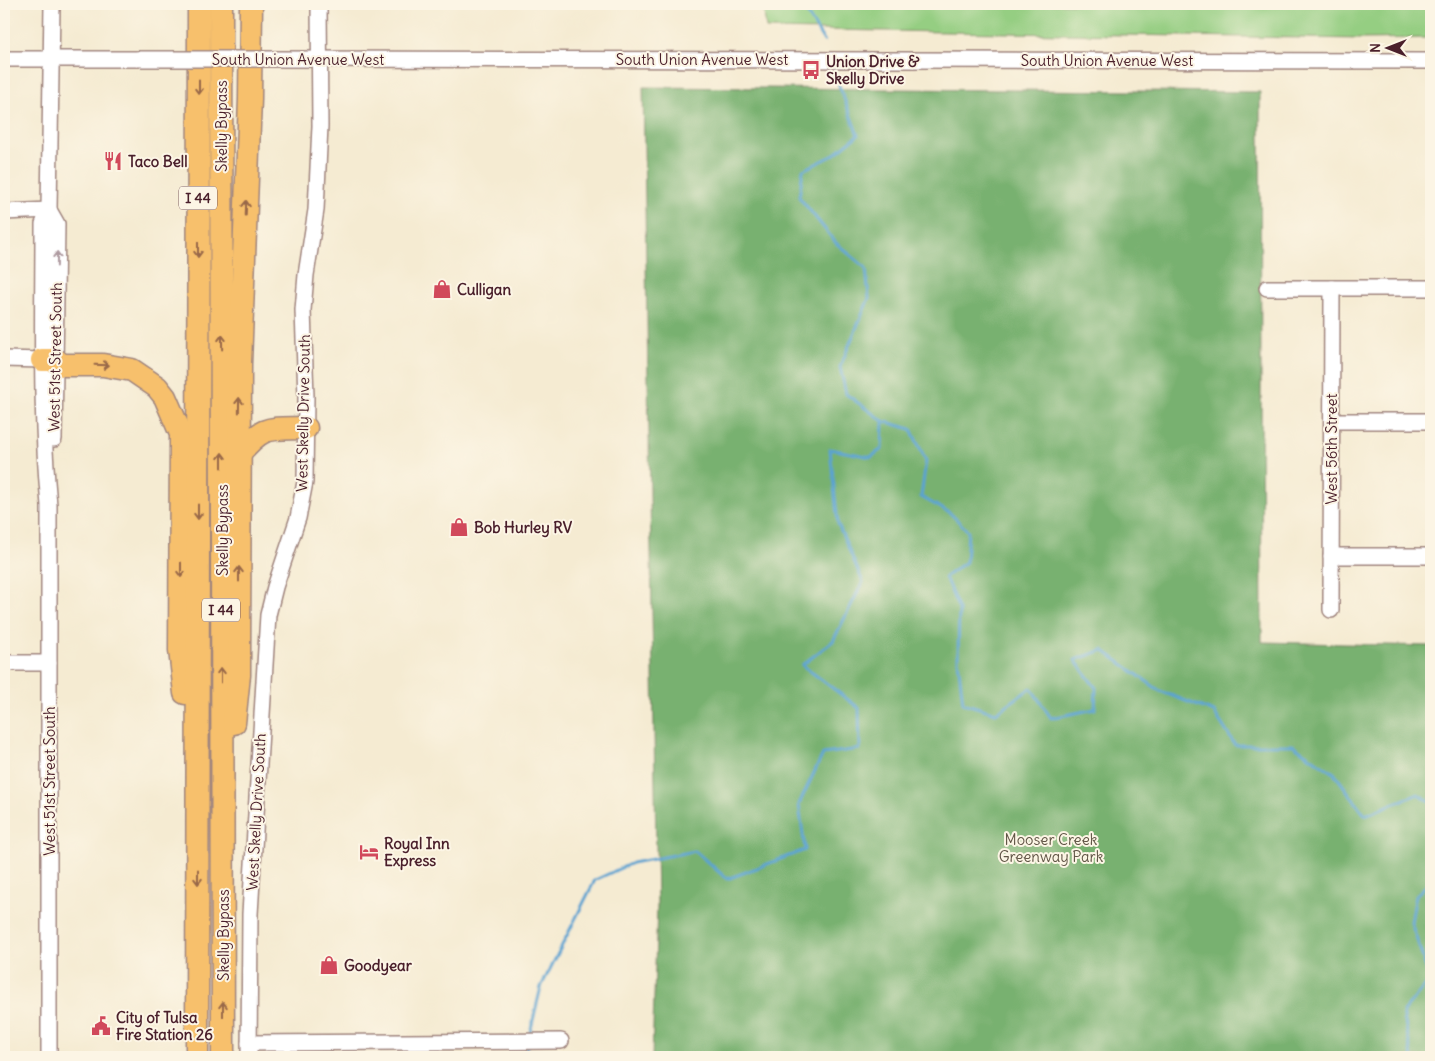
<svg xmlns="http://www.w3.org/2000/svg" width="1435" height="1061" font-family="Delius,sans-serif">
  <rect width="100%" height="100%" fill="#fcf5e5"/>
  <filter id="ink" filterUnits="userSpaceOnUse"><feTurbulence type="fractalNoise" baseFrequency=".02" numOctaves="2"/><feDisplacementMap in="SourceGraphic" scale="10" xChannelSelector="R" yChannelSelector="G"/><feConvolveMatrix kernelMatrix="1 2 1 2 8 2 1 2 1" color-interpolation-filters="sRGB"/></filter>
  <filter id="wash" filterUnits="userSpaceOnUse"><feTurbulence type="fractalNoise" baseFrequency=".0096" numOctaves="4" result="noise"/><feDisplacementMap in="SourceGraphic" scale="20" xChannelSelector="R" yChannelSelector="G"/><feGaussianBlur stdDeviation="1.12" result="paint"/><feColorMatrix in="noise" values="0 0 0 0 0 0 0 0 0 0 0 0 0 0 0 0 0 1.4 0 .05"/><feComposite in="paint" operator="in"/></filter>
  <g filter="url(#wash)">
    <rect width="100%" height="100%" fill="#f5ebd2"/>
    <path fill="#95ce82" stroke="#707656" d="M 763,4 L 1431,4 L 1431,38 L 1362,39 L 766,29 Z"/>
    <path fill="#78b170" stroke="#61684e" d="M 643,87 L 1260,92 L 1262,642 L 1431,646 L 1431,1057 L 652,1057 L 657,906 Z"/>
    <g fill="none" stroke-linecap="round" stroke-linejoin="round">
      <g stroke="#5aa3d1" stroke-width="3">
        <path d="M 801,4 L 824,41"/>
        <path d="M 837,80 L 858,135 L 832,156 L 803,170 L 799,197 L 836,243 L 866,268 L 869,298 L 840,367 L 846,394 L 883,421 L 911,429 L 926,461 L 921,497 L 950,513 L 968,531 L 966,562 L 945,577 L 959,610 L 958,660 L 963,703 L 996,713 L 1031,688 L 1051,718 L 1095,709 L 1096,688 L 1075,660 L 1103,650 L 1160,691 L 1214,712 L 1235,745 L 1293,745 L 1334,773 L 1365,815 L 1418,794 L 1431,802"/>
        <path d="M 529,1037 L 541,987 L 595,880 L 632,863 L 695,851 L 727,879 L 805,850 L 799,804 L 823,754 L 860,749 L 859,708 L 802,665 L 833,641 L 863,582 L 838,524 L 830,449 L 871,457 L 882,449 L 883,421"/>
        <path d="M 524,1057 L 527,1045"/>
        <path d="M 1412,1057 L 1403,1012 L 1430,980 L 1411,922 L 1416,895 L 1431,881"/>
      </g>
    </g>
  </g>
  <g filter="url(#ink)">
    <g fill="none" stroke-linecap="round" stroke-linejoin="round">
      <g stroke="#a0857e" stroke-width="18">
        <g id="minor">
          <path d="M 4,59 L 138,59"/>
          <path d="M 271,59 L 1431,61"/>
          <path d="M 49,210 L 57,224 L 54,439"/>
          <path d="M 4,212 L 49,210"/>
          <path d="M 1267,288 L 1431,288"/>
          <path d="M 4,359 L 42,360"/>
          <path d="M 1332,421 L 1431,421"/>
          <path d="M 1331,556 L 1431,556"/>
          <path d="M 1331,610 L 1332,288"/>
          <path d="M 4,663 L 49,663"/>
          <path d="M 249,1043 L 561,1041"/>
          <path d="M 49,1057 L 49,505 C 40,412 43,318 43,224 L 49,210 L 52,4"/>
          <path d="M 249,1057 L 250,914 L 268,615 L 275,587 L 298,518 L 305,482 L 306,397 L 303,310 L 306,275 L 316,210 L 320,126 L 319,4"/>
        </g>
      </g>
      <g stroke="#a0857e" stroke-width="25">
        <g id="highway">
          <path d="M 221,4 L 223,1057"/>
          <path d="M 42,360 L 56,360 L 62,365 L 103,365 L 132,370 L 157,387 L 165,397 L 181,434 L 180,650 L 185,693"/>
          <path d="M 239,454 C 264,424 269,429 306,428"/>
          <path d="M 234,723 L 239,675 L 240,364 L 250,99 L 251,4"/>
          <path d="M 197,1057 L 199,4"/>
        </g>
      </g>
      <use href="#minor" stroke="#fff" stroke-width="15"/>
      <use href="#highway" stroke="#f7c06c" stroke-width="22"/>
      <g stroke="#a0857e" stroke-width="18" stroke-linecap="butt">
        <path id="minor-bridge" d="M 138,59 L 271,59"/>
      </g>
      <use href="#minor-bridge" stroke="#fff" stroke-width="15"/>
    </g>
    <defs><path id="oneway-shaft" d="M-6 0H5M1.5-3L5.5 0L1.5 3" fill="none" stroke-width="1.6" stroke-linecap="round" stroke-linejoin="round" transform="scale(1.25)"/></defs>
    <g stroke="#986748">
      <use href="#oneway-shaft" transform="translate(199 87) rotate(90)"/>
      <use href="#oneway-shaft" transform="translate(246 208) rotate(-88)"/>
      <use href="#oneway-shaft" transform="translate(198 250) rotate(90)"/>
      <use href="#oneway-shaft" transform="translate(222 342) rotate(-91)"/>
      <use href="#oneway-shaft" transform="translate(102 365) rotate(2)"/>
      <use href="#oneway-shaft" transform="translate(239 405) rotate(-89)"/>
      <use href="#oneway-shaft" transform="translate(222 460) rotate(-90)"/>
      <use href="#oneway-shaft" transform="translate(198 512) rotate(90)"/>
      <use href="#oneway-shaft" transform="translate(181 570) rotate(90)"/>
      <use href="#oneway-shaft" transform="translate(239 574) rotate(-90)"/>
      <use href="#oneway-shaft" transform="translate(221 675) rotate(-90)"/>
      <use href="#oneway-shaft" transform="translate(198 877) rotate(90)"/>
      <use href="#oneway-shaft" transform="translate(223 1009) rotate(-90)"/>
    </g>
    <use stroke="#ae9aa0" href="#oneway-shaft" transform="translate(57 259) rotate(-89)"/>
  </g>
  <defs>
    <g id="bus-bare" transform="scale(1.5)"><path d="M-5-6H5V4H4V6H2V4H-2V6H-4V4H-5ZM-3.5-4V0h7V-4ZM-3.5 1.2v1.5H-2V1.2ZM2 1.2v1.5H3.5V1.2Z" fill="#d1495b" stroke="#fcf5e5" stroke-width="2.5" paint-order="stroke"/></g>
    <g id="restaurant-bare" transform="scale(1.5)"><path d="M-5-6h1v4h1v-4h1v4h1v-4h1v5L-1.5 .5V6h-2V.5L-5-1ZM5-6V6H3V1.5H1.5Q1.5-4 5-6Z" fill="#d1495b" stroke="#fcf5e5" stroke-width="2.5" paint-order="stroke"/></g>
    <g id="shop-bare" transform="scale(1.5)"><path d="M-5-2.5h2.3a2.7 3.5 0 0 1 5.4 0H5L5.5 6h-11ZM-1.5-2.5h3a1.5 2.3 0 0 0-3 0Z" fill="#d1495b" stroke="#fcf5e5" stroke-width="2.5" paint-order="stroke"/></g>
    <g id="hotel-bare" transform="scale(1.5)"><path d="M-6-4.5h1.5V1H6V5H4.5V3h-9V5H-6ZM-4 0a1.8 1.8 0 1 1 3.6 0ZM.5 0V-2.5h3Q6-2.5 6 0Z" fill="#d1495b" stroke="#fcf5e5" stroke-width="2.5" paint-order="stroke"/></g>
    <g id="civic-bare" transform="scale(1.5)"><path d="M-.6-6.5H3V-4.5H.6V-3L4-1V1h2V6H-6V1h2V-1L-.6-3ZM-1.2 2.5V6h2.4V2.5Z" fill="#d1495b" stroke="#fcf5e5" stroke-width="2.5" paint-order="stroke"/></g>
  </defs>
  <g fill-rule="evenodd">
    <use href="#bus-bare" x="811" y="70"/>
    <use href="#restaurant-bare" x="113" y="161"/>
    <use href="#shop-bare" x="442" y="289"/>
    <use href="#shop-bare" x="459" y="527"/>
    <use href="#hotel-bare" x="369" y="852"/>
    <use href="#shop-bare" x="329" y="965"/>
    <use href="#civic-bare" x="101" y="1026"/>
  </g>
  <g text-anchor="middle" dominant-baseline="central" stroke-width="4" stroke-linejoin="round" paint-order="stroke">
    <g fill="#fcf5e5" stroke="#7f5f63" stroke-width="1">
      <rect x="179" y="186.5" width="38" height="23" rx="4"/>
      <rect x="202" y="598.5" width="38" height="23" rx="4"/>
    </g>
    <g font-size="14" font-weight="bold" fill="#4a1f2b">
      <text x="198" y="198">I 44</text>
      <text x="221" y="610">I 44</text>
    </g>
    <g font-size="15" fill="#4a1f2b" stroke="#fcf5e5">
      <text x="298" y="59">South Union Avenue West</text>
      <text x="702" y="59">South Union Avenue West</text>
      <text x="1107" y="60">South Union Avenue West</text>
      <text transform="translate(221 126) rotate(-90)">Skelly Bypass</text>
      <text transform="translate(55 357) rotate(-89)">West 51st Street South</text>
      <text transform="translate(303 413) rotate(-89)">West Skelly Drive South</text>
      <text transform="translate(1331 449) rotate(-90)">West 56th Street</text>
      <text transform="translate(222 530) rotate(-90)">Skelly Bypass</text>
      <text transform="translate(49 781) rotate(-90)">West 51st Street South</text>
      <text transform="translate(256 812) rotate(-87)">West Skelly Drive South</text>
      <text transform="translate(223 935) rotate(-90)">Skelly Bypass</text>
    </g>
    <g font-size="15" font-weight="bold" fill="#4a1f2b" stroke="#fcf5e5" text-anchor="start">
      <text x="826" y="61">Union Drive &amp;<tspan x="826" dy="17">Skelly Drive</tspan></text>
      <text x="128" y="161">Taco Bell</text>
      <text x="457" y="289">Culligan</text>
      <text x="474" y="527">Bob Hurley RV</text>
      <text x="384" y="843">Royal Inn<tspan x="384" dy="17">Express</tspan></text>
      <text x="344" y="965">Goodyear</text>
      <text x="116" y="1017">City of Tulsa<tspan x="116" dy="17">Fire Station 26</tspan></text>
    </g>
    <g font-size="15" fill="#605445" stroke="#fcf5e5">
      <text x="1051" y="839">Mooser Creek<tspan x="1051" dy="17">Greenway Park</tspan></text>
    </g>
  </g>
  <rect width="1435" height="1061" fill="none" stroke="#fcf5e5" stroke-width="20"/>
  <g transform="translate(1388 48) rotate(270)" stroke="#fcf5e5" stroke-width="4" paint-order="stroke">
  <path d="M0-4L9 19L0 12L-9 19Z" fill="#4a1f2b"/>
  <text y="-8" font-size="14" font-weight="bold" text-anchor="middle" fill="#4a1f2b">N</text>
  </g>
</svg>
